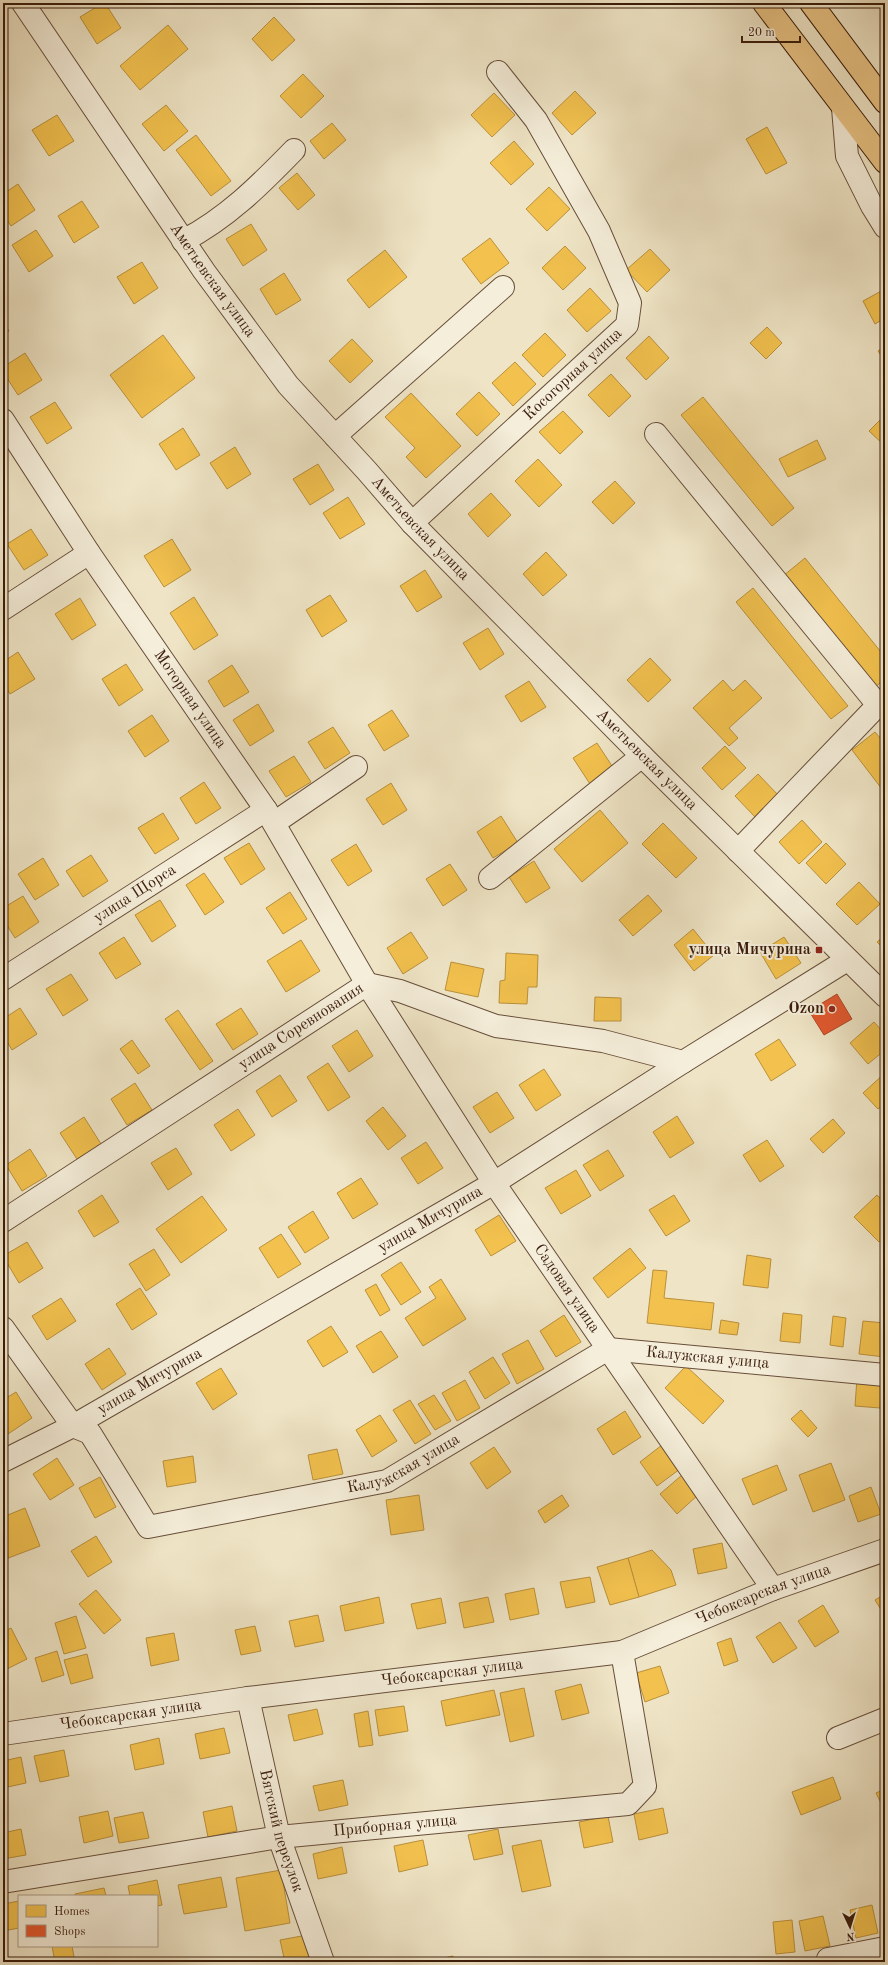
<svg xmlns="http://www.w3.org/2000/svg" width="888" height="1965" font-family="'Old Standard TT',serif">
  <rect width="100%" height="100%" fill="#efe5c6"/>
  <filter id="stains"><feTurbulence type="fractalNoise" baseFrequency=".005" numOctaves="4"/><feColorMatrix values="0 0 0 0 .2 0 0 0 0 .09 0 0 0 0 .02 0 0 0 .5 -.17"/></filter>
  <radialGradient id="worn" r=".72"><stop offset=".6" stop-color="#630" stop-opacity="0"/><stop offset="1" stop-color="#630" stop-opacity=".3"/></radialGradient>
  <g fill="#f2c14e" stroke="#bb903a">
    <path d="M 103,3 L 105,3 L 121,28 L 97,44 L 80,17 Z"/>
    <path d="M 274,17 L 295,40 L 272,61 L 252,39 Z"/>
    <path d="M 168,25 L 188,49 L 140,90 L 120,66 Z"/>
    <path d="M 303,74 L 324,96 L 301,118 L 280,96 Z"/>
    <path d="M 575,91 L 596,113 L 572,135 L 552,113 Z"/>
    <path d="M 494,93 L 515,115 L 492,137 L 471,115 Z"/>
    <path d="M 166,105 L 188,131 L 164,151 L 142,124 Z"/>
    <path d="M 57,115 L 74,141 L 49,156 L 32,130 Z"/>
    <path d="M 332,123 L 346,140 L 324,159 L 310,141 Z"/>
    <path d="M 767,127 L 787,163 L 766,174 L 746,139 Z"/>
    <path d="M 196,135 L 231,181 L 211,196 L 176,150 Z"/>
    <path d="M 514,141 L 534,164 L 511,185 L 490,163 Z"/>
    <path d="M 297,173 L 315,195 L 298,210 L 279,188 Z"/>
    <path d="M 18,184 L 35,210 L 11,226 L 3,214 L 3,194 Z"/>
    <path d="M 549,187 L 570,209 L 547,231 L 526,209 Z"/>
    <path d="M 82,201 L 99,227 L 74,243 L 58,216 Z"/>
    <path d="M 251,224 L 267,250 L 243,266 L 226,239 Z"/>
    <path d="M 36,230 L 53,256 L 29,272 L 12,245 Z"/>
    <path d="M 490,238 L 509,263 L 481,284 L 462,259 Z"/>
    <path d="M 565,246 L 586,268 L 563,290 L 542,268 Z"/>
    <path d="M 650,249 L 670,270 L 647,292 L 626,270 Z"/>
    <path d="M 385,250 L 407,277 L 369,308 L 347,280 Z"/>
    <path d="M 142,262 L 158,288 L 134,304 L 117,277 Z"/>
    <path d="M 284,273 L 301,300 L 276,315 L 260,289 Z"/>
    <path d="M 590,288 L 611,311 L 587,332 L 567,310 Z"/>
    <path d="M 885,289 L 885,318 L 875,324 L 863,301 Z"/>
    <path d="M 3,322 L 9,331 L 3,335 Z"/>
    <path d="M 767,327 L 782,343 L 766,359 L 750,343 Z"/>
    <path d="M 545,333 L 566,355 L 543,377 L 522,355 Z"/>
    <path d="M 163,335 L 195,378 L 142,418 L 110,375 Z"/>
    <path d="M 649,336 L 669,358 L 646,380 L 626,358 Z"/>
    <path d="M 352,339 L 373,361 L 350,383 L 329,361 Z"/>
    <path d="M 885,346 L 885,361 L 878,351 Z"/>
    <path d="M 25,353 L 42,380 L 18,395 L 3,372 L 3,367 Z"/>
    <path d="M 515,362 L 536,384 L 513,406 L 492,383 Z"/>
    <path d="M 611,374 L 631,396 L 609,417 L 588,395 Z"/>
    <path d="M 479,392 L 500,414 L 477,436 L 456,414 Z"/>
    <path d="M 411,393 L 461,446 L 426,478 L 406,457 L 415,448 L 385,417 Z"/>
    <path d="M 703,397 L 794,508 L 772,526 L 681,415 Z"/>
    <path d="M 55,402 L 72,428 L 47,444 L 30,417 Z"/>
    <path d="M 563,411 L 583,432 L 560,454 L 539,432 Z"/>
    <path d="M 885,415 L 885,446 L 869,431 Z"/>
    <path d="M 183,428 L 200,455 L 176,470 L 159,444 Z"/>
    <path d="M 817,440 L 826,459 L 788,477 L 779,459 Z"/>
    <path d="M 235,447 L 251,474 L 227,489 L 210,463 Z"/>
    <path d="M 538,459 L 562,485 L 539,507 L 515,481 Z"/>
    <path d="M 318,464 L 334,490 L 310,505 L 293,479 Z"/>
    <path d="M 615,481 L 635,503 L 613,524 L 592,502 Z"/>
    <path d="M 491,493 L 511,515 L 488,537 L 468,514 Z"/>
    <path d="M 348,497 L 365,524 L 340,539 L 323,513 Z"/>
    <path d="M 31,529 L 48,555 L 24,570 L 7,544 Z"/>
    <path d="M 172,539 L 191,570 L 164,587 L 144,556 Z"/>
    <path d="M 546,552 L 567,575 L 543,596 L 523,574 Z"/>
    <path d="M 805,558 L 885,657 L 885,679 L 874,688 L 783,576 Z"/>
    <path d="M 425,570 L 442,597 L 417,612 L 400,586 Z"/>
    <path d="M 753,588 L 848,706 L 831,719 L 736,602 Z"/>
    <path d="M 330,595 L 347,621 L 322,637 L 306,610 Z"/>
    <path d="M 194,597 L 218,635 L 194,650 L 170,613 Z"/>
    <path d="M 80,598 L 96,625 L 72,640 L 55,614 Z"/>
    <path d="M 488,628 L 504,654 L 480,670 L 463,643 Z"/>
    <path d="M 18,652 L 35,679 L 10,694 L 3,683 L 3,662 Z"/>
    <path d="M 650,658 L 671,680 L 648,702 L 627,680 Z"/>
    <path d="M 126,664 L 143,690 L 119,706 L 102,679 Z"/>
    <path d="M 232,665 L 249,692 L 224,707 L 208,681 Z"/>
    <path d="M 723,680 L 733,691 L 745,680 L 762,698 L 729,728 L 738,738 L 729,746 L 693,708 Z"/>
    <path d="M 529,681 L 546,707 L 521,722 L 505,696 Z"/>
    <path d="M 258,704 L 274,731 L 250,746 L 233,720 Z"/>
    <path d="M 392,710 L 409,736 L 384,751 L 368,725 Z"/>
    <path d="M 152,715 L 169,741 L 145,757 L 128,731 Z"/>
    <path d="M 333,727 L 350,753 L 325,769 L 308,742 Z"/>
    <path d="M 875,732 L 885,744 L 885,793 L 852,750 Z"/>
    <path d="M 597,743 L 614,769 L 590,784 L 573,758 Z"/>
    <path d="M 725,746 L 746,768 L 722,790 L 702,768 Z"/>
    <path d="M 294,756 L 311,782 L 286,797 L 269,771 Z"/>
    <path d="M 758,774 L 779,796 L 756,818 L 735,796 Z"/>
    <path d="M 204,782 L 221,808 L 196,824 L 180,798 Z"/>
    <path d="M 391,783 L 407,810 L 383,825 L 366,799 Z"/>
    <path d="M 600,810 L 628,843 L 582,882 L 554,849 Z"/>
    <path d="M 163,813 L 179,839 L 155,854 L 138,828 Z"/>
    <path d="M 501,816 L 518,843 L 493,858 L 477,832 Z"/>
    <path d="M 802,820 L 822,842 L 799,864 L 779,842 Z"/>
    <path d="M 663,823 L 697,858 L 676,878 L 642,844 Z"/>
    <path d="M 249,843 L 265,869 L 241,885 L 224,858 Z"/>
    <path d="M 826,843 L 846,864 L 826,884 L 806,863 Z"/>
    <path d="M 356,844 L 372,871 L 348,886 L 331,860 Z"/>
    <path d="M 91,855 L 108,881 L 83,897 L 66,871 Z"/>
    <path d="M 43,858 L 59,885 L 35,900 L 18,874 Z"/>
    <path d="M 534,861 L 550,888 L 526,903 L 509,877 Z"/>
    <path d="M 450,864 L 467,890 L 443,906 L 426,879 Z"/>
    <path d="M 204,873 L 224,902 L 205,915 L 186,885 Z"/>
    <path d="M 859,882 L 880,904 L 857,925 L 836,904 Z"/>
    <path d="M 290,892 L 307,919 L 283,934 L 266,908 Z"/>
    <path d="M 648,895 L 662,911 L 633,936 L 619,920 Z"/>
    <path d="M 23,896 L 39,922 L 15,938 L 3,919 L 3,908 Z"/>
    <path d="M 160,900 L 176,926 L 152,942 L 135,915 Z"/>
    <path d="M 693,929 L 714,955 L 694,971 L 674,945 Z"/>
    <path d="M 411,932 L 428,958 L 403,974 L 387,948 Z"/>
    <path d="M 885,935 L 885,950 L 877,942 Z"/>
    <path d="M 124,937 L 141,964 L 116,979 L 99,953 Z"/>
    <path d="M 784,937 L 801,963 L 776,979 L 760,952 Z"/>
    <path d="M 3,939 L 7,945 L 3,947 Z"/>
    <path d="M 301,940 L 320,971 L 286,992 L 267,961 Z"/>
    <path d="M 506,953 L 538,955 L 537,987 L 528,987 L 527,1004 L 499,1003 L 500,981 L 505,980 Z"/>
    <path d="M 451,962 L 484,969 L 478,997 L 445,990 Z"/>
    <path d="M 71,974 L 88,1000 L 63,1016 L 46,989 Z"/>
    <path d="M 595,997 L 621,998 L 621,1021 L 594,1021 Z"/>
    <path d="M 20,1008 L 37,1034 L 12,1050 L 3,1035 L 3,1019 Z"/>
    <path d="M 241,1008 L 258,1034 L 233,1050 L 216,1024 Z"/>
    <path d="M 178,1010 L 213,1061 L 200,1070 L 165,1019 Z"/>
    <path d="M 874,1022 L 885,1034 L 885,1050 L 868,1064 L 850,1043 Z"/>
    <path d="M 357,1030 L 373,1056 L 349,1072 L 332,1046 Z"/>
    <path d="M 779,1039 L 796,1065 L 771,1081 L 755,1054 Z"/>
    <path d="M 132,1040 L 150,1066 L 138,1074 L 120,1049 Z"/>
    <path d="M 328,1063 L 350,1097 L 328,1111 L 307,1077 Z"/>
    <path d="M 544,1069 L 561,1095 L 536,1111 L 519,1085 Z"/>
    <path d="M 885,1073 L 885,1103 L 878,1109 L 863,1093 Z"/>
    <path d="M 280,1075 L 297,1101 L 272,1117 L 256,1091 Z"/>
    <path d="M 135,1083 L 152,1110 L 127,1125 L 111,1099 Z"/>
    <path d="M 497,1092 L 514,1118 L 490,1133 L 473,1107 Z"/>
    <path d="M 383,1107 L 406,1136 L 388,1150 L 366,1121 Z"/>
    <path d="M 238,1109 L 255,1135 L 231,1151 L 214,1125 Z"/>
    <path d="M 677,1116 L 694,1143 L 670,1158 L 653,1132 Z"/>
    <path d="M 84,1117 L 101,1144 L 77,1159 L 60,1133 Z"/>
    <path d="M 833,1119 L 845,1133 L 823,1153 L 810,1139 Z"/>
    <path d="M 767,1140 L 784,1166 L 760,1182 L 743,1155 Z"/>
    <path d="M 426,1142 L 443,1168 L 418,1184 L 401,1158 Z"/>
    <path d="M 176,1148 L 192,1174 L 168,1190 L 151,1163 Z"/>
    <path d="M 30,1149 L 47,1176 L 22,1191 L 6,1165 Z"/>
    <path d="M 608,1150 L 624,1176 L 600,1191 L 583,1165 Z"/>
    <path d="M 576,1170 L 591,1196 L 561,1214 L 545,1188 Z"/>
    <path d="M 361,1178 L 378,1204 L 353,1219 L 337,1193 Z"/>
    <path d="M 102,1195 L 119,1222 L 94,1237 L 78,1211 Z"/>
    <path d="M 674,1195 L 690,1221 L 666,1236 L 649,1210 Z"/>
    <path d="M 877,1195 L 885,1203 L 885,1237 L 879,1242 L 854,1217 Z"/>
    <path d="M 202,1196 L 227,1230 L 181,1263 L 156,1229 Z"/>
    <path d="M 313,1211 L 329,1238 L 305,1253 L 288,1227 Z"/>
    <path d="M 499,1215 L 516,1241 L 491,1256 L 475,1230 Z"/>
    <path d="M 281,1234 L 301,1264 L 278,1278 L 259,1248 Z"/>
    <path d="M 27,1242 L 43,1268 L 19,1283 L 3,1256 Z"/>
    <path d="M 630,1248 L 646,1268 L 608,1298 L 593,1278 Z"/>
    <path d="M 154,1249 L 170,1275 L 146,1291 L 129,1264 Z"/>
    <path d="M 747,1255 L 771,1259 L 768,1288 L 743,1285 Z"/>
    <path d="M 401,1262 L 421,1292 L 401,1305 L 381,1275 Z"/>
    <path d="M 653,1270 L 667,1271 L 664,1298 L 714,1303 L 711,1330 L 647,1323 Z"/>
    <path d="M 441,1279 L 466,1319 L 423,1346 L 405,1318 L 436,1298 L 429,1287 Z"/>
    <path d="M 376,1284 L 390,1310 L 380,1316 L 365,1290 Z"/>
    <path d="M 140,1288 L 157,1314 L 132,1330 L 116,1304 Z"/>
    <path d="M 61,1298 L 76,1321 L 47,1340 L 32,1316 Z"/>
    <path d="M 783,1313 L 802,1315 L 800,1343 L 780,1341 Z"/>
    <path d="M 564,1315 L 581,1342 L 556,1357 L 540,1331 Z"/>
    <path d="M 833,1316 L 846,1318 L 843,1347 L 830,1345 Z"/>
    <path d="M 721,1320 L 739,1323 L 737,1335 L 719,1333 Z"/>
    <path d="M 863,1321 L 885,1323 L 885,1357 L 859,1354 Z"/>
    <path d="M 331,1326 L 348,1352 L 323,1367 L 307,1341 Z"/>
    <path d="M 381,1331 L 398,1357 L 373,1373 L 356,1346 Z"/>
    <path d="M 528,1340 L 544,1369 L 517,1384 L 502,1354 Z"/>
    <path d="M 109,1348 L 126,1374 L 102,1390 L 85,1364 Z"/>
    <path d="M 493,1357 L 510,1383 L 485,1399 L 469,1372 Z"/>
    <path d="M 686,1366 L 724,1401 L 703,1424 L 665,1388 Z"/>
    <path d="M 221,1368 L 237,1394 L 213,1410 L 196,1383 Z"/>
    <path d="M 857,1378 L 883,1380 L 880,1408 L 855,1406 Z"/>
    <path d="M 465,1380 L 480,1408 L 457,1421 L 442,1393 Z"/>
    <path d="M 16,1392 L 32,1418 L 8,1434 L 3,1426 L 3,1400 Z"/>
    <path d="M 434,1395 L 451,1421 L 435,1430 L 418,1404 Z"/>
    <path d="M 410,1400 L 431,1434 L 415,1444 L 393,1410 Z"/>
    <path d="M 801,1410 L 817,1428 L 808,1437 L 791,1419 Z"/>
    <path d="M 625,1411 L 641,1437 L 613,1455 L 597,1429 Z"/>
    <path d="M 380,1415 L 397,1441 L 372,1457 L 356,1430 Z"/>
    <path d="M 662,1445 L 680,1469 L 657,1486 L 640,1462 Z"/>
    <path d="M 494,1447 L 511,1472 L 487,1489 L 470,1463 Z"/>
    <path d="M 337,1449 L 343,1474 L 313,1480 L 308,1455 Z"/>
    <path d="M 193,1456 L 196,1482 L 167,1487 L 163,1461 Z"/>
    <path d="M 57,1458 L 74,1485 L 50,1500 L 33,1474 Z"/>
    <path d="M 831,1463 L 845,1500 L 813,1512 L 799,1475 Z"/>
    <path d="M 777,1465 L 787,1490 L 753,1505 L 742,1479 Z"/>
    <path d="M 682,1475 L 698,1495 L 677,1514 L 660,1494 Z"/>
    <path d="M 100,1477 L 116,1507 L 95,1518 L 79,1488 Z"/>
    <path d="M 871,1487 L 881,1514 L 858,1522 L 849,1496 Z"/>
    <path d="M 419,1495 L 424,1530 L 391,1535 L 386,1500 Z"/>
    <path d="M 562,1495 L 569,1506 L 545,1523 L 538,1511 Z"/>
    <path d="M 25,1508 L 40,1546 L 3,1560 L 3,1517 Z"/>
    <path d="M 96,1536 L 112,1562 L 88,1577 L 71,1551 Z"/>
    <path d="M 722,1543 L 727,1568 L 698,1574 L 693,1549 Z"/>
    <path d="M 652,1550 L 671,1570 L 676,1585 L 639,1597 L 628,1558 Z"/>
    <path d="M 628,1558 L 639,1597 L 610,1605 L 597,1567 Z"/>
    <path d="M 590,1577 L 595,1602 L 566,1608 L 560,1582 Z"/>
    <path d="M 534,1588 L 539,1614 L 510,1620 L 505,1594 Z"/>
    <path d="M 96,1590 L 121,1620 L 104,1634 L 79,1604 Z"/>
    <path d="M 885,1594 L 885,1616 L 875,1600 Z"/>
    <path d="M 379,1597 L 384,1623 L 345,1631 L 340,1606 Z"/>
    <path d="M 488,1597 L 494,1622 L 464,1628 L 459,1603 Z"/>
    <path d="M 441,1598 L 446,1623 L 417,1629 L 411,1604 Z"/>
    <path d="M 823,1605 L 839,1632 L 815,1647 L 798,1621 Z"/>
    <path d="M 318,1615 L 324,1641 L 295,1647 L 289,1621 Z"/>
    <path d="M 76,1616 L 86,1648 L 64,1654 L 55,1623 Z"/>
    <path d="M 780,1622 L 797,1648 L 773,1663 L 756,1637 Z"/>
    <path d="M 255,1626 L 261,1651 L 241,1655 L 235,1630 Z"/>
    <path d="M 11,1628 L 27,1659 L 3,1671 L 3,1632 Z"/>
    <path d="M 174,1633 L 179,1660 L 151,1666 L 146,1638 Z"/>
    <path d="M 731,1638 L 738,1661 L 724,1666 L 717,1643 Z"/>
    <path d="M 57,1651 L 64,1675 L 42,1682 L 35,1658 Z"/>
    <path d="M 87,1654 L 93,1678 L 71,1684 L 64,1660 Z"/>
    <path d="M 660,1666 L 669,1693 L 645,1702 L 636,1673 Z"/>
    <path d="M 581,1684 L 589,1713 L 562,1720 L 555,1691 Z"/>
    <path d="M 524,1688 L 534,1736 L 510,1742 L 500,1693 Z"/>
    <path d="M 494,1690 L 500,1715 L 446,1726 L 441,1701 Z"/>
    <path d="M 404,1706 L 408,1731 L 379,1736 L 375,1710 Z"/>
    <path d="M 317,1709 L 323,1734 L 294,1741 L 288,1715 Z"/>
    <path d="M 368,1711 L 373,1745 L 359,1747 L 354,1714 Z"/>
    <path d="M 224,1728 L 230,1753 L 200,1759 L 195,1734 Z"/>
    <path d="M 159,1738 L 164,1764 L 135,1770 L 130,1745 Z"/>
    <path d="M 64,1750 L 69,1776 L 40,1782 L 34,1756 Z"/>
    <path d="M 21,1757 L 26,1783 L 3,1788 L 3,1761 Z"/>
    <path d="M 833,1777 L 841,1799 L 801,1815 L 792,1792 Z"/>
    <path d="M 343,1780 L 348,1805 L 319,1811 L 313,1786 Z"/>
    <path d="M 885,1789 L 885,1811 L 876,1793 Z"/>
    <path d="M 232,1806 L 237,1831 L 208,1837 L 203,1812 Z"/>
    <path d="M 663,1808 L 668,1833 L 639,1840 L 634,1814 Z"/>
    <path d="M 108,1811 L 113,1836 L 84,1843 L 79,1817 Z"/>
    <path d="M 143,1812 L 149,1838 L 119,1843 L 114,1818 Z"/>
    <path d="M 608,1816 L 613,1842 L 584,1848 L 579,1822 Z"/>
    <path d="M 21,1829 L 26,1855 L 3,1859 L 3,1833 Z"/>
    <path d="M 498,1829 L 503,1854 L 474,1860 L 468,1835 Z"/>
    <path d="M 423,1840 L 428,1865 L 399,1872 L 394,1846 Z"/>
    <path d="M 541,1840 L 551,1886 L 522,1892 L 512,1846 Z"/>
    <path d="M 342,1847 L 347,1873 L 318,1879 L 313,1854 Z"/>
    <path d="M 281,1870 L 290,1923 L 245,1931 L 236,1878 Z"/>
    <path d="M 221,1877 L 227,1907 L 184,1914 L 178,1885 Z"/>
    <path d="M 157,1880 L 162,1905 L 157,1906 L 157,1896 L 130,1896 L 128,1886 Z"/>
    <path d="M 104,1888 L 106,1896 L 75,1896 L 75,1894 Z"/>
    <path d="M 19,1901 L 19,1928 L 3,1931 L 3,1904 Z"/>
    <path d="M 872,1905 L 878,1933 L 856,1938 L 850,1910 Z"/>
    <path d="M 823,1916 L 830,1946 L 805,1951 L 799,1921 Z"/>
    <path d="M 792,1920 L 795,1952 L 776,1954 L 773,1922 Z"/>
    <path d="M 307,1935 L 313,1962 L 285,1962 L 280,1940 Z"/>
    <path d="M 52,1946 L 72,1946 L 75,1962 L 55,1962 Z"/>
    <path d="M 453,1956 L 454,1962 L 426,1962 Z"/>
  </g>
  <path fill="#e4572e" stroke="#b14524" d="M 837,994 L 852,1019 L 824,1035 L 809,1011 Z"/>
  <g fill="none" stroke-linecap="round" stroke-linejoin="round">
    <g stroke="#674e3a" stroke-width="24">
      <g id="minor">
        <path id="s1" d="M 23,3 L 204,271 L 288,385 L 367,471 L 412,523 L 642,756 L 885,996"/>
        <path d="M 843,108 L 847,156 L 872,206 L 885,227"/>
        <path d="M 183,241 C 227,218 260,185 294,150"/>
        <path id="s2" d="M 3,420 L 89,553 L 266,810 L 367,984 L 494,1183 L 773,1589"/>
        <path d="M 656,434 L 878,705 L 738,851"/>
        <path d="M 335,436 L 503,287"/>
        <path id="s3" d="M 412,523 L 627,325 L 630,303 L 599,231 L 536,120 L 498,72"/>
        <path d="M 3,609 L 89,553"/>
        <path d="M 274,823 L 356,767"/>
        <path d="M 490,878 L 642,756"/>
        <path id="s4" d="M 3,979 L 266,810"/>
        <path id="s5" d="M 3,1221 L 367,984 L 400,991 L 496,1026 L 603,1041 L 683,1062"/>
        <path id="s6" d="M 3,1328 L 73,1426 L 90,1433 L 148,1527 L 387,1481 L 608,1349 L 885,1375"/>
        <path id="s7" d="M 3,1461 L 73,1426 L 494,1183 L 683,1062 L 847,960"/>
        <path id="s8" d="M 248,1698 L 279,1837 L 323,1962"/>
        <path id="s9" d="M 3,1734 L 248,1698 L 622,1652 L 773,1589 L 885,1550"/>
        <path d="M 838,1738 L 885,1719"/>
        <path id="s10" d="M 3,1882 L 279,1837 L 628,1804 L 645,1786 L 622,1652"/>
        <path d="M 828,1959 L 885,1948"/>
      </g>
    </g>
    <g stroke="#3a1c0b" stroke-width="24">
      <g id="major">
        <path d="M 764,3 L 885,162"/>
        <path d="M 811,3 L 885,102"/>
      </g>
    </g>
    <use href="#minor" stroke="#f5eeda" stroke-width="22"/>
    <use href="#major" stroke="#e8c283" stroke-width="22"/>
  </g>
  <g fill="#8f2418" stroke="#f5eeda" stroke-width="1.5">
    <rect x="815" y="946" width="8" height="8" rx="2"/>
    <circle cx="832" cy="1009" r="4"/>
  </g>
  <g text-anchor="middle" dominant-baseline="central" stroke-width="4" stroke-linejoin="round" paint-order="stroke">
    <g font-size="16" fill="#3a1c0b" stroke="#f5eeda">
      <text stroke="none"><textPath href="#s1" startOffset="336">Аметьевская улица</textPath></text>
      <text stroke="none"><textPath href="#s3" startOffset="219">Косогорная улица</textPath></text>
      <text stroke="none"><textPath href="#s1" startOffset="660">Аметьевская улица</textPath></text>
      <text stroke="none"><textPath href="#s2" startOffset="336">Моторная улица</textPath></text>
      <text stroke="none"><textPath href="#s1" startOffset="984">Аметьевская улица</textPath></text>
      <text stroke="none"><textPath href="#s4" startOffset="157">улица Щорса</textPath></text>
      <text stroke="none"><textPath href="#s5" startOffset="356">улица Соревнования</textPath></text>
      <text stroke="none"><textPath href="#s7" startOffset="491">улица Мичурина</textPath></text>
      <text stroke="none"><textPath href="#s2" startOffset="1036">Садовая улица</textPath></text>
      <text stroke="none"><textPath href="#s6" startOffset="850">Калужская улица</textPath></text>
      <text stroke="none"><textPath href="#s7" startOffset="167">улица Мичурина</textPath></text>
      <text stroke="none"><textPath href="#s6" startOffset="514">Калужская улица</textPath></text>
      <text stroke="none"><textPath href="#s9" startOffset="777">Чебоксарская улица</textPath></text>
      <text stroke="none"><textPath href="#s9" startOffset="453">Чебоксарская улица</textPath></text>
      <text stroke="none"><textPath href="#s9" startOffset="129">Чебоксарская улица</textPath></text>
      <text stroke="none"><textPath href="#s10" startOffset="396">Приборная улица</textPath></text>
      <text stroke="none"><textPath href="#s8" startOffset="137">Вятский переулок</textPath></text>
    </g>
    <g font-size="16" font-weight="bold" fill="#3a1c0b" stroke="#f5eeda" text-anchor="end">
      <text x="811" y="950">улица Мичурина</text>
      <text x="824" y="1009">Ozon</text>
    </g>
  </g>
  <rect width="888" height="1965" fill="none" stroke="#efe5c6" stroke-width="16"/>
  <rect x="4" y="4" width="880" height="1957" fill="none" stroke="#3a1c0b" stroke-width="2"/>
  <rect x="8" y="8" width="872" height="1949" fill="none" stroke="#3a1c0b"/>
  <rect x="18" y="1895" width="140" height="52" fill="#f5eeda" stroke="#aa9a87"/>
  <rect x="26" y="1905" width="20" height="12" fill="#f2c14e" stroke="#aa9a87"/>
  <text x="54" y="1915" font-size="12" fill="#3a1c0b">Homes</text>
  <rect x="26" y="1925" width="20" height="12" fill="#e4572e" stroke="#aa9a87"/>
  <text x="54" y="1935" font-size="12" fill="#3a1c0b">Shops</text>
  <g transform="translate(850 1927) rotate(176)" stroke="#f5eeda" stroke-width="3" paint-order="stroke">
  <path d="M0-3L7 15L0 10L-7 15Z" fill="#3a1c0b"/>
  <text y="-6" font-size="11" font-weight="bold" text-anchor="middle" fill="#3a1c0b">N</text>
  </g>
  <path d="M742 36v6h58v-6" fill="none" stroke="#3a1c0b" stroke-width="2"/>
  <text x="748" y="36" font-size="12" fill="#3a1c0b" stroke="#f5eeda" stroke-width="3" paint-order="stroke">20 m</text>
  <rect width="100%" height="100%" filter="url(#stains)"/>
  <rect width="100%" height="100%" fill="url(#worn)"/>
</svg>
